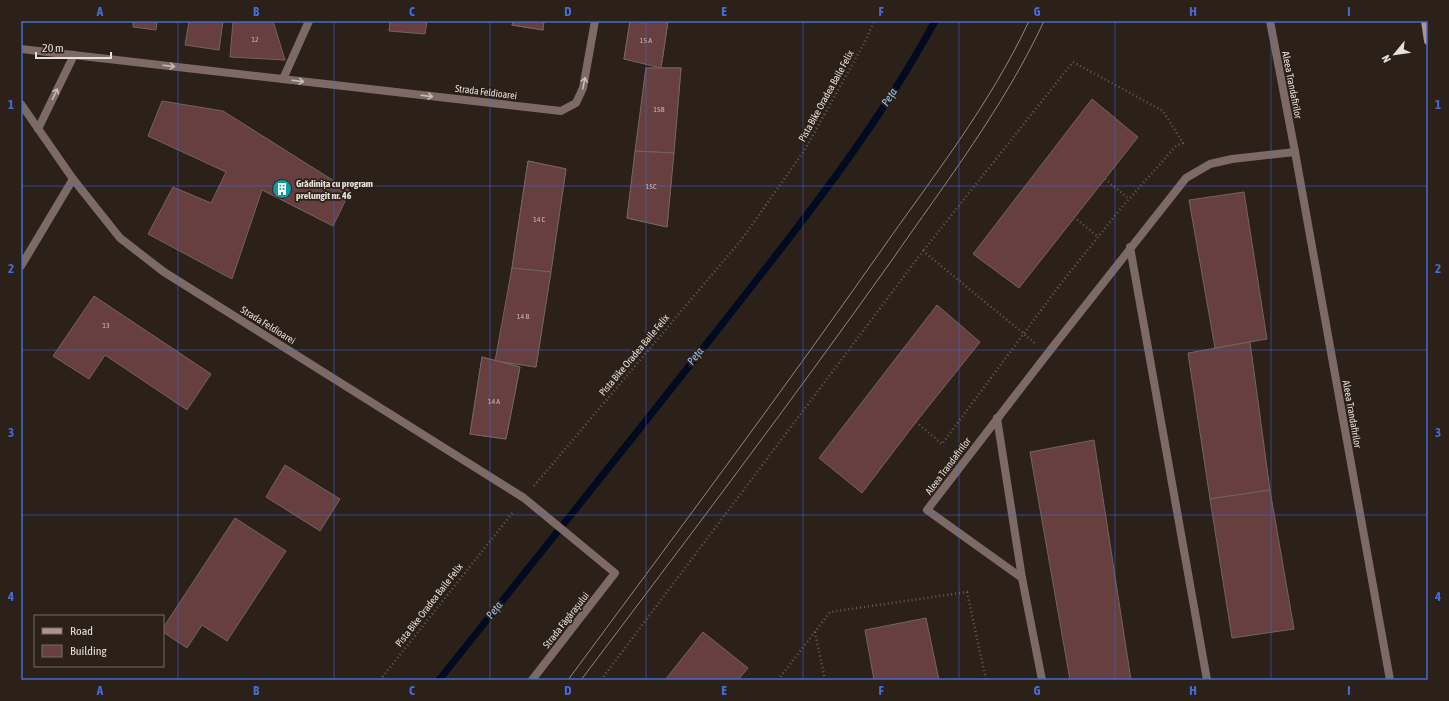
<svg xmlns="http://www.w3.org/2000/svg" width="1449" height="701" font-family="'Asap Condensed',sans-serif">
  <rect width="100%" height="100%" fill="#2b2119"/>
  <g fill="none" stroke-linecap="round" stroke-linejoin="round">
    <path stroke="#000a21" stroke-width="7" d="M 439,680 C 534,561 629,443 723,323 C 799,226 876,130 935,21"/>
  </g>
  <g fill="#673f3e" stroke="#736362">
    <path d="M 133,21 L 157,21 L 156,30 L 133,27 Z"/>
    <path d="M 189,21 L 223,21 L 219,50 L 185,45 Z"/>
    <path d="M 233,21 L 273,21 L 285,60 L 230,57 Z"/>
    <path d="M 390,21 L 427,21 L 425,34 L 389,31 Z"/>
    <path d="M 513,21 L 544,21 L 543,30 L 512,25 Z"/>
    <path d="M 513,21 L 544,21 L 543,30 L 512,25 Z"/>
    <path d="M 630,21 L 668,21 L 662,62 L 624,59 Z"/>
    <path d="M 630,21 L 668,21 L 661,68 L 624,59 Z"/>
    <path d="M 646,68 L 681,68 L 667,227 L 627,218 Z"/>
    <path d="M 646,68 L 681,68 L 674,153 L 635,151 Z"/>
    <path d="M 1092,99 L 1138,137 L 1019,288 L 973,254 Z"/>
    <path d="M 162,101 L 223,111 L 350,191 L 333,226 L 262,190 L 232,279 L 148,234 L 173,187 L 211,203 L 226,172 L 148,136 Z"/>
    <path d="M 635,151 L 674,153 L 667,227 L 627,218 Z"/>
    <path d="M 528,161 L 566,169 L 536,367 L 498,361 Z"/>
    <path d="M 528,161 L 566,169 L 551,272 L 512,268 Z"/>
    <path d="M 1244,192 L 1267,339 L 1215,348 L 1189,200 Z"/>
    <path d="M 512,268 L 551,272 L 536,367 L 495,361 Z"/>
    <path d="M 94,296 L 211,374 L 187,410 L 105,355 L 89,379 L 53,356 Z"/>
    <path d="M 937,305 L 980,342 L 916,422 L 862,493 L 819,458 Z"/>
    <path d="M 1250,342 L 1270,490 L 1210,499 L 1188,353 Z"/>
    <path d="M 482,357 L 520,367 L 506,439 L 470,434 Z"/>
    <path d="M 482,357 L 520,367 L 506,439 L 470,434 Z"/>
    <path d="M 1094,440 L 1131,680 L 1070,680 L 1030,452 Z"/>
    <path d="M 285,465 L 340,499 L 320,531 L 266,497 Z"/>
    <path d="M 1270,490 L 1294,629 L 1232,638 L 1210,499 Z"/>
    <path d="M 235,518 L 286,551 L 227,641 L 202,625 L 187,648 L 163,632 L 163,628 Z"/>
    <path d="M 926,618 L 939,680 L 874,680 L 865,630 Z"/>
    <path d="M 703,632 L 748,668 L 738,680 L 665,680 Z"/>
  </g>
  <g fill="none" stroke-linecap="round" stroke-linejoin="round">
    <g stroke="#645b54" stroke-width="2.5" stroke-dasharray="1 3" stroke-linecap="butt">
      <path d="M 1105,179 L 1129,199"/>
      <path d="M 1074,217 L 1098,237"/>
      <path d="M 916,422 L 942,444 L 1062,282 L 1122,207 L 1176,146 L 1183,143 L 1163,111 L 1073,62 L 923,251"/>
      <path d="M 534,486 L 742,239 L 804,151 L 866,40 L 874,21"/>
      <path d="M 815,632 L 825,680"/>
      <path d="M 380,680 L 514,511"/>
      <path d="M 601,680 L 923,251 L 1035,343"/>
      <path d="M 778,680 L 830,612 L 967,592 L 986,680"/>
    </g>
    <path stroke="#7d6a67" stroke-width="8" d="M 283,79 L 309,21"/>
    <g stroke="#7d6a67" stroke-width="8">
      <path d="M 1270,21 L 1295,152"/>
      <path d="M 21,49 L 561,111 L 576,103 L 583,88 L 595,21"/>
      <path d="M 21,104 L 73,179 L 120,238 L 164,272 L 524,498 L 615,573 L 532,680"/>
      <path d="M 38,129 L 74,55"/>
      <path d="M 1130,247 L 1207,680"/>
      <path d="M 21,266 L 73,179"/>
      <path d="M 997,418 L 1022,578 L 1042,680"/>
      <path d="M 1022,578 L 927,510 L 1048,353 L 1186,178 L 1210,164 L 1232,159 L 1295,152 L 1390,680"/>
    </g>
    <path stroke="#b1928e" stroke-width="8" d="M 1425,21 L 1428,41"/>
    <g stroke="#8f8680" stroke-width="1">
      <path d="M 568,680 C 672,539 777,399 878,255 C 931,179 990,105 1029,21"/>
      <path d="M 581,680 C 686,541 791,402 892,260 C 946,182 1004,107 1044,21"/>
    </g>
  </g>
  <defs><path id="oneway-shaft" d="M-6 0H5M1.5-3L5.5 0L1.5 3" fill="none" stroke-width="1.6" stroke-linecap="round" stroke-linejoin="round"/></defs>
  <g stroke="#c6bcb8">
    <use href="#oneway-shaft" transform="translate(169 66) rotate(7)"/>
    <use href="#oneway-shaft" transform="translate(298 81) rotate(7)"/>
    <use href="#oneway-shaft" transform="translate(584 83) rotate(-78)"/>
    <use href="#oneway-shaft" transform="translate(55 94) rotate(-64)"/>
    <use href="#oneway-shaft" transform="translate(427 96) rotate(7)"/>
  </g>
  <path fill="none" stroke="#456bd8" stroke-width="1" stroke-opacity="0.55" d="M 178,21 L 178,680M 334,21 L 334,680M 490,21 L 490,680M 646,21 L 646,680M 803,21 L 803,680M 959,21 L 959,680M 1115,21 L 1115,680M 1271,21 L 1271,680M 21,186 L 1428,186M 21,350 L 1428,350M 21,515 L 1428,515"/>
  <defs>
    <g id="building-disc" transform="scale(1)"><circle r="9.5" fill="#0f9aa8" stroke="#2b2119"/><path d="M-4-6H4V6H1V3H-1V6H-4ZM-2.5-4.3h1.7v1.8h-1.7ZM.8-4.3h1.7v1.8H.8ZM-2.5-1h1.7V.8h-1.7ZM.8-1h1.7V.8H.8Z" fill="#fff"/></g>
  </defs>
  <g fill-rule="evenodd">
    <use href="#building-disc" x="282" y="189"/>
  </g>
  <g text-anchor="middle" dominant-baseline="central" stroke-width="3.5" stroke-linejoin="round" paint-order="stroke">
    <g font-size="8" fill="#c6b7b3">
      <text x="255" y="39">12</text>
      <text x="646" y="40">15 A</text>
      <text x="659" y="109">15B</text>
      <text x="651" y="186">15C</text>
      <text x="539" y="219">14 C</text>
      <text x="523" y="316">14 B</text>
      <text x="106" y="325">13</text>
      <text x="494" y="401">14 A</text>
    </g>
    <g font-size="10" fill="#e6dfda" stroke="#2b2119">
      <text transform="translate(1292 85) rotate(79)">Aleea Trandafirilor</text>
      <text transform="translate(486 92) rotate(7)">Strada Feldioarei</text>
      <text transform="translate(826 96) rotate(-61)">Pista Bike Oradea Baile Felix</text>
      <text transform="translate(268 325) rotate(32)">Strada Feldioarei</text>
      <text transform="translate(634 355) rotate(-50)">Pista Bike Oradea Baile Felix</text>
      <text transform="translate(1352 414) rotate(80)">Aleea Trandafirilor</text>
      <text transform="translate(948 466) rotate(-53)">Aleea Trandafirilor</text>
      <text transform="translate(429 605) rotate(-52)">Pista Bike Oradea Baile Felix</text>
      <text transform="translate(566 620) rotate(-52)">Strada Făgărașului</text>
    </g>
    <g font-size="10" font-weight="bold" fill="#e6dfda" stroke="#2b2119" text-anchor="start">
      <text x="296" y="183">Grădinița cu program<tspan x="296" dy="12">prelungit nr. 46</tspan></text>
    </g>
    <g font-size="11" font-style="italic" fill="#99c4f8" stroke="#2b2119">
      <text transform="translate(889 97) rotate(-56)">Peța</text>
      <text transform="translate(695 356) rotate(-52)">Peța</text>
      <text transform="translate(494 610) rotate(-52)">Peța</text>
    </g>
  </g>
  <rect width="1449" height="701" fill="none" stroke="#2b2119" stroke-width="44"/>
  <rect x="34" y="615" width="130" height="52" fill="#2b2119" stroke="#766d66"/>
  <rect x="42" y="628" width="20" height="6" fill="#b1928e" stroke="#766d66"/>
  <text x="70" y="635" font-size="12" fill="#e6dfda">Road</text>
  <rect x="42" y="645" width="20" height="12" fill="#673f3e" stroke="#766d66"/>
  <text x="70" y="655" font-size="12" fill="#e6dfda">Building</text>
  <g transform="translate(1395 54) rotate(241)" stroke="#2b2119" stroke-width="3" paint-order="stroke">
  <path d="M0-3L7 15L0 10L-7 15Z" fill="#e6dfda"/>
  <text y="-6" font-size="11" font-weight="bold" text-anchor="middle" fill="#e6dfda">N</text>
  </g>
  <path d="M36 52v6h75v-6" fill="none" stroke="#e6dfda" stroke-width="2"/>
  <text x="42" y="52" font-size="12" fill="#e6dfda" stroke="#2b2119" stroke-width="3" paint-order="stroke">20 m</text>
  <rect x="22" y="22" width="1405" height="657" fill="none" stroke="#456bd8" stroke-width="1.5"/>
  <g font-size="13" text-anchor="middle" font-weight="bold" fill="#456bd8">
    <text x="100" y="16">A</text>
    <text x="256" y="16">B</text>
    <text x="412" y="16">C</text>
    <text x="568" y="16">D</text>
    <text x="724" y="16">E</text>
    <text x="881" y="16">F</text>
    <text x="1037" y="16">G</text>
    <text x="1193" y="16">H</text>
    <text x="1349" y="16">I</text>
    <text x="11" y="109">1</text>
    <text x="1438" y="109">1</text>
    <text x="11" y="273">2</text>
    <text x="1438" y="273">2</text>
    <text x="11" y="437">3</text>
    <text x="1438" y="437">3</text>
    <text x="11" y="601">4</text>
    <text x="1438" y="601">4</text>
    <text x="100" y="695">A</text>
    <text x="256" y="695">B</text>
    <text x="412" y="695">C</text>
    <text x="568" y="695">D</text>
    <text x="724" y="695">E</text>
    <text x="881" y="695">F</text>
    <text x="1037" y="695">G</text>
    <text x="1193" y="695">H</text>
    <text x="1349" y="695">I</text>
  </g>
</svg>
